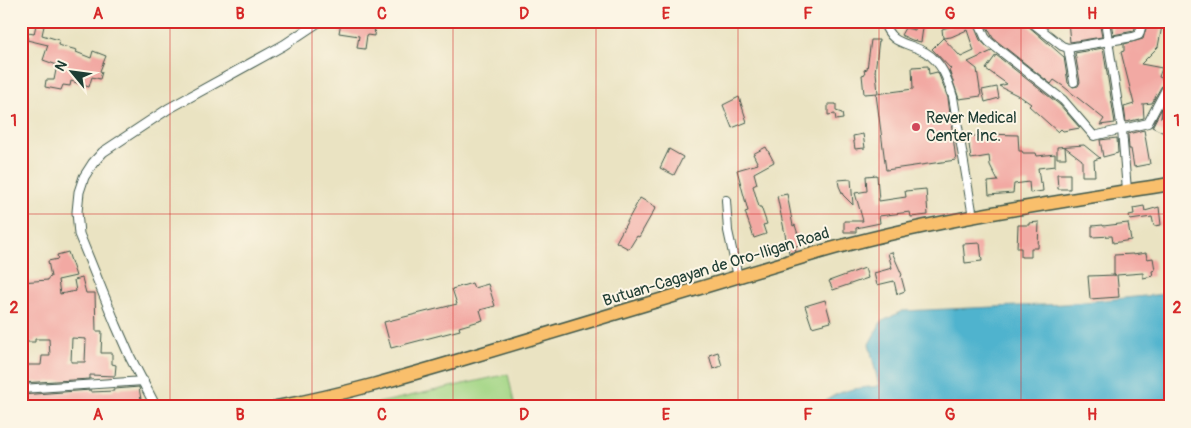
<svg xmlns="http://www.w3.org/2000/svg" width="1191" height="428" font-family="Pangolin,sans-serif">
  <rect width="100%" height="100%" fill="#fcf5e5"/>
  <filter id="ink" filterUnits="userSpaceOnUse"><feTurbulence type="fractalNoise" baseFrequency=".02" numOctaves="2"/><feDisplacementMap in="SourceGraphic" scale="10" xChannelSelector="R" yChannelSelector="G"/><feConvolveMatrix kernelMatrix="1 2 1 2 8 2 1 2 1" color-interpolation-filters="sRGB"/></filter>
  <filter id="wash" filterUnits="userSpaceOnUse"><feTurbulence type="fractalNoise" baseFrequency=".0096" numOctaves="4" result="noise"/><feDisplacementMap in="SourceGraphic" scale="20" xChannelSelector="R" yChannelSelector="G"/><feGaussianBlur stdDeviation="1.12" result="paint"/><feColorMatrix in="noise" values="0 0 0 0 0 0 0 0 0 0 0 0 0 0 0 0 0 1.4 0 .05"/><feComposite in="paint" operator="in"/></filter>
  <g filter="url(#wash)">
    <rect width="100%" height="100%" fill="#eae3c2"/>
    <path fill="#a3d585" stroke="#61895c" d="M 508,374 L 515,407 L 361,407 Z"/>
    <path fill="#4fb3ce" stroke="#377881" d="M 1165,294 L 1170,296 L 1170,407 L 820,407 C 834,389 859,388 879,386 L 869,344 L 881,322 L 902,311 L 1064,304 Z"/>
    <g id="blocks">
      <g fill="#f2a9a3" fill-rule="evenodd">
        <path d="M 957,21 L 972,21 L 980,40 L 992,51 L 968,62 L 977,69 L 981,96 L 959,99 L 949,70 L 951,69 L 932,49 L 943,38 L 942,29 L 959,24 ZM 967,30 L 974,51 L 961,57 L 943,38 L 951,37 Z"/>
        <path d="M 984,21 L 1024,21 L 1027,25 L 1064,57 L 1068,83 L 1073,87 L 1078,86 L 1080,82 L 1075,53 L 1103,48 L 1115,123 L 1100,125 L 1104,119 L 1063,86 L 1054,80 L 1051,84 L 993,38 Z"/>
        <path d="M 1068,21 L 1086,21 L 1086,23 L 1099,21 L 1102,37 L 1070,42 Z"/>
        <path d="M 1111,21 L 1137,21 L 1134,31 L 1113,35 Z"/>
        <path d="M 1148,21 L 1163,21 L 1158,47 L 1141,64 L 1162,68 L 1159,77 L 1164,79 L 1164,82 L 1152,103 L 1143,104 L 1144,118 L 1126,122 L 1124,107 L 1134,104 L 1121,52 L 1124,51 L 1124,44 L 1143,39 Z"/>
        <path d="M 341,22 L 375,26 L 374,36 L 367,35 L 365,49 L 357,48 L 359,36 L 339,33 Z"/>
        <path d="M 36,25 L 44,26 L 42,35 L 59,40 L 58,45 L 77,50 L 76,52 L 91,58 L 93,51 L 106,56 L 100,71 L 102,72 L 100,79 L 92,77 L 89,87 L 71,81 L 70,86 L 63,85 L 61,90 L 45,87 L 46,80 L 54,80 L 57,65 L 43,60 L 48,45 L 27,40 L 28,33 L 34,34 Z"/>
        <path d="M 916,26 L 923,28 L 921,42 L 912,40 L 901,35 L 905,28 L 915,30 Z"/>
        <path d="M 871,40 L 879,40 L 875,72 L 876,72 L 878,93 L 864,94 L 862,75 L 865,74 L 864,70 L 867,69 Z"/>
        <path d="M 996,55 L 1060,105 L 1080,128 L 1063,131 L 1061,129 L 1058,132 L 1029,106 L 1031,104 L 1021,97 L 999,86 L 1007,84 L 986,69 Z"/>
        <path d="M 928,66 L 929,74 L 937,72 L 939,75 L 948,98 L 956,160 L 886,170 L 876,94 L 913,89 L 912,67 Z"/>
        <path d="M 997,87 L 999,98 L 985,102 L 982,90 Z"/>
        <path d="M 739,97 L 747,122 L 732,128 L 723,105 Z"/>
        <path d="M 1170,102 L 1170,122 L 1164,133 L 1152,127 L 1162,108 L 1161,118 Z"/>
        <path d="M 828,104 L 836,104 L 836,111 L 842,113 L 843,119 L 836,120 L 835,114 L 828,115 Z"/>
        <path d="M 1144,130 L 1150,164 L 1134,167 L 1131,149 L 1129,149 L 1128,134 Z"/>
        <path d="M 863,134 L 865,148 L 855,149 L 853,136 Z"/>
        <path d="M 986,134 L 1018,135 L 1019,151 L 1022,151 L 1023,153 L 1036,153 L 1037,156 L 1055,154 L 1055,166 L 1038,168 L 1040,183 L 1042,182 L 1043,191 L 1030,193 L 1029,182 L 1014,184 L 1013,193 L 989,195 L 988,182 L 998,181 L 990,165 L 989,156 L 971,159 L 968,137 Z"/>
        <path d="M 1117,138 L 1118,153 L 1103,157 L 1100,140 Z"/>
        <path d="M 1084,145 L 1100,158 L 1094,160 L 1095,176 L 1082,176 L 1082,160 L 1065,147 L 1066,158 L 1057,158 L 1057,147 Z"/>
        <path d="M 766,147 L 774,162 L 754,173 L 757,184 L 753,186 L 759,207 L 761,207 L 767,224 L 763,225 L 766,234 L 754,238 L 745,212 L 748,211 L 737,170 L 758,164 L 753,154 Z"/>
        <path d="M 669,149 L 683,157 L 674,175 L 660,168 Z"/>
        <path d="M 1057,174 L 1070,174 L 1070,189 L 1058,189 Z"/>
        <path d="M 877,175 L 879,201 L 906,197 L 905,191 L 926,189 L 928,215 L 911,217 L 910,212 L 879,216 L 880,223 L 856,228 L 856,232 L 844,232 L 844,221 L 863,221 L 855,193 L 867,191 L 866,176 Z"/>
        <path d="M 851,179 L 853,205 L 843,195 L 839,186 L 838,180 Z"/>
        <path d="M 787,194 L 793,226 L 795,225 L 801,244 L 794,247 L 796,251 L 789,253 L 777,196 Z"/>
        <path d="M 640,198 L 656,207 L 639,237 L 637,236 L 629,249 L 616,242 Z"/>
        <path d="M 1144,206 L 1145,211 L 1159,207 L 1161,225 L 1154,226 L 1152,217 L 1130,220 L 1129,215 L 1134,214 L 1133,208 Z"/>
        <path d="M 1039,222 L 1038,248 L 1031,248 L 1031,257 L 1021,257 L 1021,248 L 1017,248 L 1018,225 L 1029,225 L 1029,223 Z"/>
        <path d="M 1128,223 L 1131,240 L 1113,243 L 1112,236 L 1092,237 L 1092,226 L 1103,225 L 1103,226 Z"/>
        <path d="M 980,243 L 982,261 L 965,263 L 963,244 Z"/>
        <path d="M 68,252 L 76,276 L 58,280 L 60,294 L 76,291 L 74,280 L 82,278 L 86,293 L 95,293 L 96,331 L 102,331 L 101,353 L 112,353 L 112,364 L 116,365 L 115,376 L 90,375 L 90,379 L 21,383 L 21,365 L 41,365 L 42,356 L 50,356 L 49,339 L 35,339 L 35,342 L 21,342 L 21,282 L 48,280 L 48,278 L 51,277 L 48,261 L 58,259 L 57,255 ZM 72,338 L 86,339 L 85,362 L 71,362 Z"/>
        <path d="M 892,252 L 902,275 L 901,276 L 905,291 L 897,294 L 894,281 L 877,285 L 874,273 L 892,268 L 888,253 Z"/>
        <path d="M 1146,253 L 1147,259 L 1153,258 L 1155,270 L 1152,271 L 1153,276 L 1143,278 L 1143,273 L 1117,275 L 1119,297 L 1090,299 L 1088,276 L 1116,275 L 1114,275 L 1114,255 L 1133,254 L 1133,255 Z"/>
        <path d="M 865,268 L 868,278 L 833,290 L 829,281 Z"/>
        <path d="M 472,283 L 474,288 L 488,284 L 495,306 L 480,310 L 483,320 L 459,327 L 460,330 L 391,348 L 384,322 L 457,304 L 452,289 Z"/>
        <path d="M 825,300 L 831,322 L 812,327 L 805,306 Z"/>
        <path d="M 718,352 L 722,366 L 713,369 L 709,355 Z"/>
        <path d="M 139,387 L 142,406 L 135,407 L 21,407 L 21,395 L 91,390 L 91,392 L 114,391 L 113,389 L 115,389 Z"/>
      </g>
    </g>
  </g>
  <g filter="url(#ink)">
    <use href="#blocks" fill-opacity="0" stroke="#3d5649" stroke-width="1"/>
    <g fill="none" stroke-linecap="round" stroke-linejoin="round">
      <g stroke="#3d5649" stroke-width="10">
        <g id="minor">
          <path d="M 883,21 C 892,46 905,41 925,52 C 942,62 948,80 953,97 L 973,217"/>
          <path d="M 978,21 L 985,37 L 989,42 L 1063,100 L 1094,136 L 1148,123 L 1167,87"/>
          <path d="M 1030,21 L 1062,46 L 1068,48 L 1133,37 L 1139,35 L 1143,21"/>
          <path d="M 1105,21 L 1122,130 L 1127,190"/>
          <path d="M 1068,48 L 1074,82"/>
          <path d="M 726,200 L 728,231 L 738,277"/>
          <path d="M 21,389 L 144,381"/>
        </g>
      </g>
      <g stroke="#3d5649" stroke-width="11">
        <path id="tertiary" d="M 156,407 L 130,357 L 116,325 L 79,234 L 77,212 L 79,192 L 84,177 L 93,163 L 103,152 L 168,109 L 284,45 L 320,21"/>
      </g>
      <g stroke="#3d5649" stroke-width="15">
        <path id="trunk" d="M 277,407 C 342,395 406,376 470,357 C 587,323 703,286 820,252 C 934,219 1053,203 1170,184"/>
      </g>
      <use href="#minor" stroke="#fff" stroke-width="8"/>
      <use href="#tertiary" stroke="#fff" stroke-width="9"/>
      <use href="#trunk" stroke="#f9bf6c" stroke-width="12"/>
    </g>
  </g>
  <path fill="none" stroke="#d62828" stroke-width="1" stroke-opacity="0.55" d="M 170,21 L 170,407M 312,21 L 312,407M 453,21 L 453,407M 596,21 L 596,407M 738,21 L 738,407M 879,21 L 879,407M 1021,21 L 1021,407M 21,214 L 1170,214"/>
  <circle fill="#d1495b" stroke="#fcf5e5" stroke-width="2" cx="916" cy="127" r="5"/>
  <g text-anchor="middle" dominant-baseline="central" stroke-width="4" stroke-linejoin="round" paint-order="stroke">
    <g font-size="16" fill="#1f3d34" stroke="#fcf5e5" text-anchor="start">
      <text x="926" y="118">Rever Medical<tspan x="926" dy="18">Center Inc.</tspan></text>
    </g>
    <g font-size="16" fill="#1f3d34" stroke="#fcf5e5">
      <text transform="translate(716 267) rotate(-17)">Butuan-Cagayan de Oro-Iligan Road</text>
    </g>
  </g>
  <rect width="1191" height="428" fill="none" stroke="#fcf5e5" stroke-width="55"/>
  <g transform="translate(72 72) rotate(299)" stroke="#fcf5e5" stroke-width="4" paint-order="stroke">
  <path d="M0-4L9 19L0 12L-9 19Z" fill="#1f3d34"/>
  <text y="-8" font-size="14" font-weight="bold" text-anchor="middle" fill="#1f3d34">N</text>
  </g>
  <rect x="28" y="28" width="1136" height="372" fill="none" stroke="#d62828" stroke-width="2"/>
  <g font-size="16" text-anchor="middle" font-weight="bold" fill="#d62828">
    <text x="98" y="19">A</text>
    <text x="240" y="19">B</text>
    <text x="382" y="19">C</text>
    <text x="524" y="19">D</text>
    <text x="666" y="19">E</text>
    <text x="808" y="19">F</text>
    <text x="950" y="19">G</text>
    <text x="1092" y="19">H</text>
    <text x="14" y="126">1</text>
    <text x="1177" y="126">1</text>
    <text x="14" y="313">2</text>
    <text x="1177" y="313">2</text>
    <text x="98" y="420">A</text>
    <text x="240" y="420">B</text>
    <text x="382" y="420">C</text>
    <text x="524" y="420">D</text>
    <text x="666" y="420">E</text>
    <text x="808" y="420">F</text>
    <text x="950" y="420">G</text>
    <text x="1092" y="420">H</text>
  </g>
</svg>
